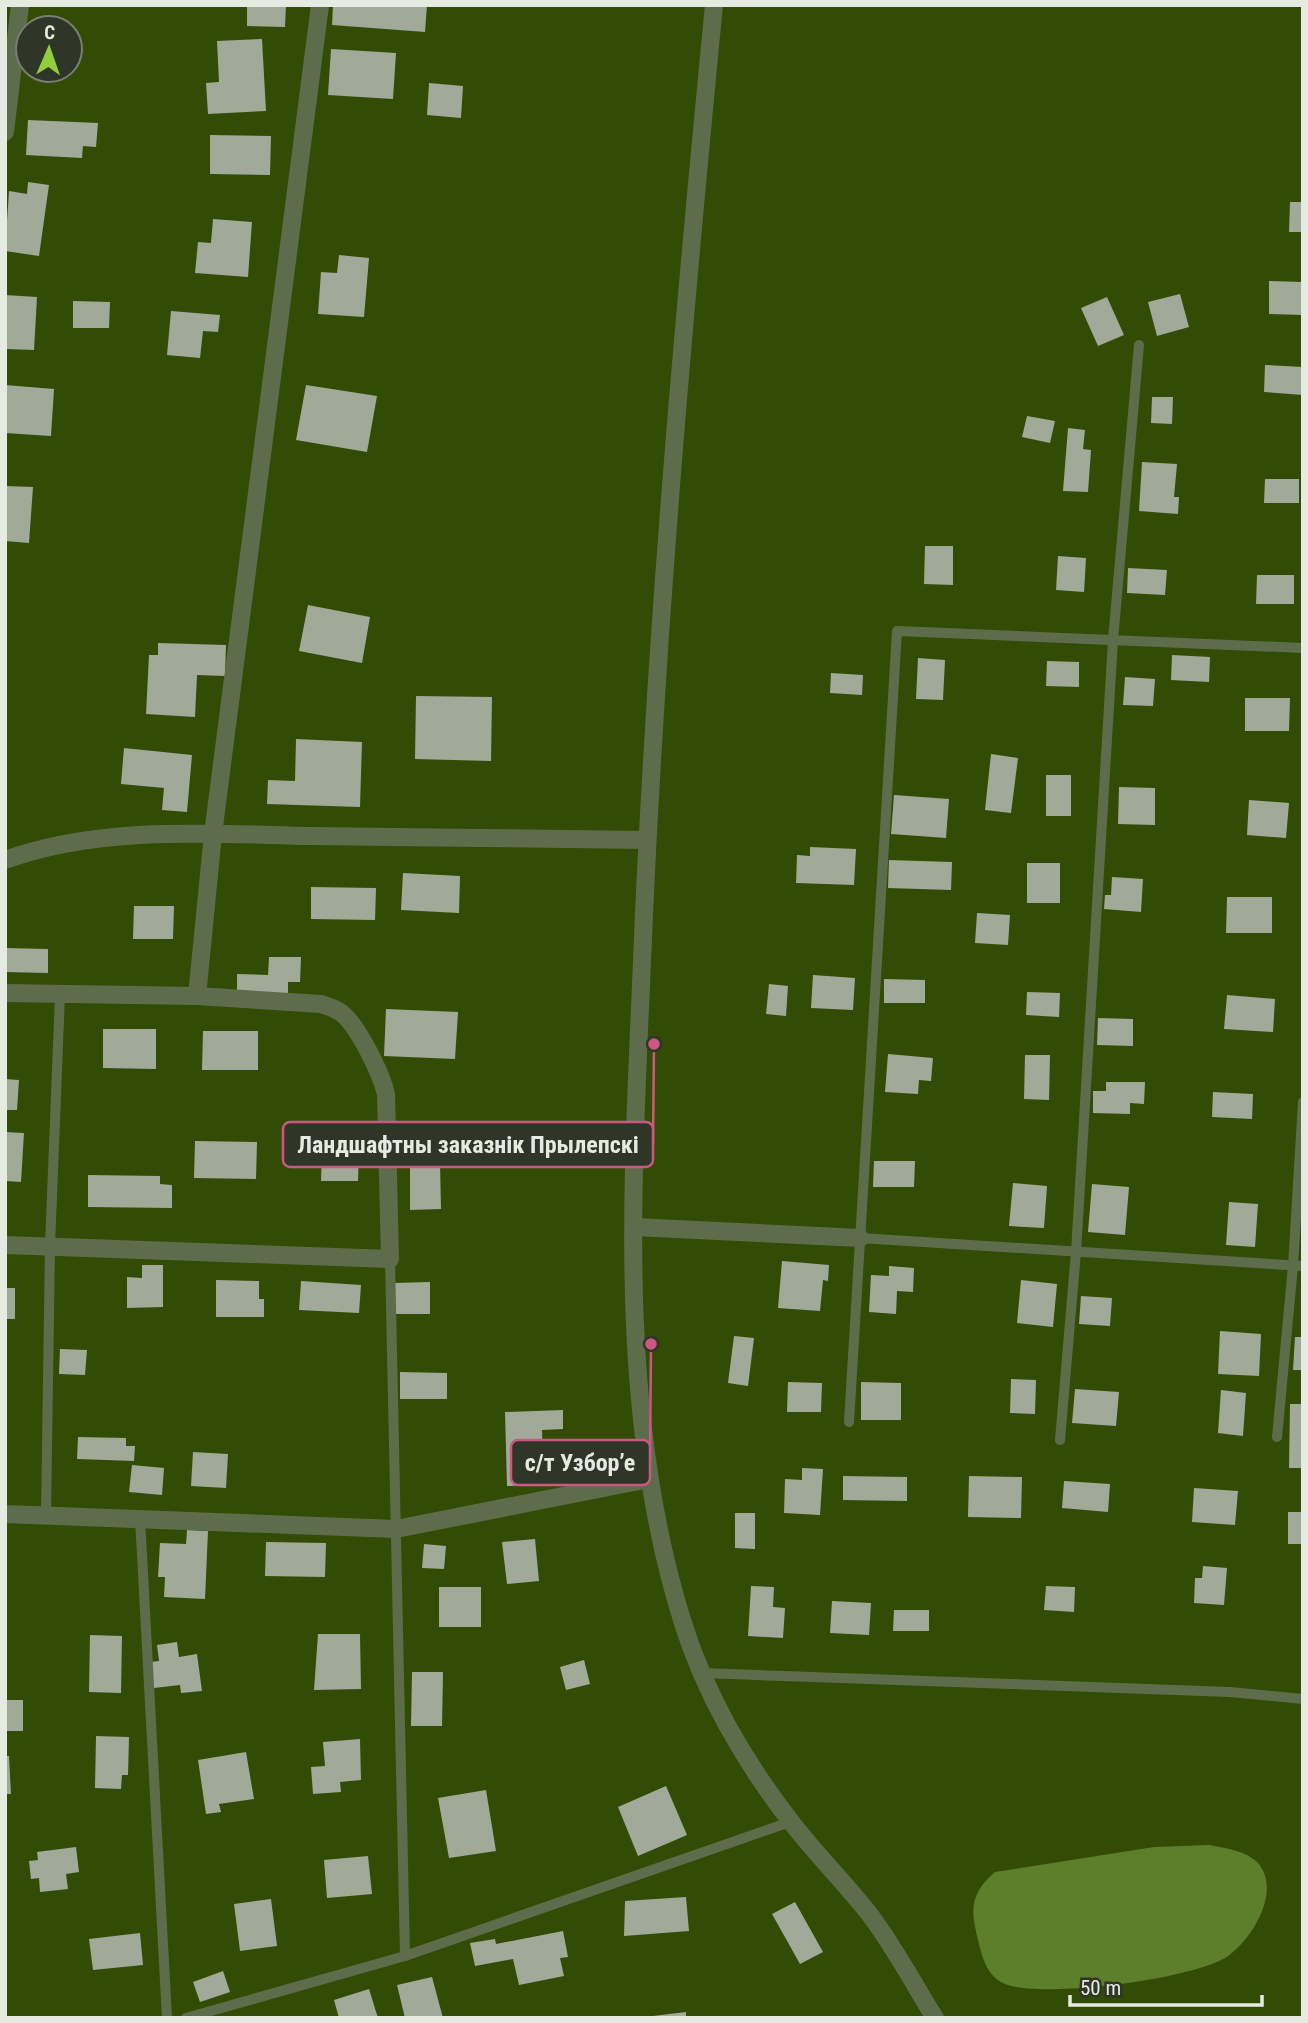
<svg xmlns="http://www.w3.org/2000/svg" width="1308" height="2023" font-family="'Roboto Condensed',sans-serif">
  <rect width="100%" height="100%" fill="#2f3628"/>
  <path fill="#324c05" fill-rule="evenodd" d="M 5,5 L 1303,5 L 1303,2018 L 5,2018 ZM 28,28 L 70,28 L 70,70 L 28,70 Z"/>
  <path fill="#5d7f2b" d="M 1209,1845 C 1225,1848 1247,1851 1258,1863 C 1282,1891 1252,1939 1228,1956 C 1195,1979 1047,1998 1008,1985 C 989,1979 983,1961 979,1944 C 971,1912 968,1895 995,1872 L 1154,1847 Z"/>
  <g fill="#a1aa99">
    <path d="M 247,5 L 286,5 L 285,27 L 247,26 Z"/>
    <path d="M 333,5 L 427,5 L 425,32 L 332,25 Z"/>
    <rect x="70" y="30" width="5" height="39"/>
    <path d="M 262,39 L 266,111 L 208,114 L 206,83 L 219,82 L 217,41 Z"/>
    <path d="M 331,49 L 396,53 L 393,99 L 328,95 Z"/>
    <path d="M 429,83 L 463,86 L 461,118 L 427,115 Z"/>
    <path d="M 28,120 L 98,123 L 96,147 L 83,146 L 82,158 L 26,155 Z"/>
    <path d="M 210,135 L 271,136 L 270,175 L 210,174 Z"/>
    <path d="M 28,182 L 49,185 L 39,256 L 5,251 L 9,191 L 27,194 Z"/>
    <path d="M 1290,202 L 1303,202 L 1303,232 L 1289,232 Z"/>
    <path d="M 213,219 L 252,222 L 248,277 L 195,273 L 198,242 L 211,243 Z"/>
    <path d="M 339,255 L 369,258 L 364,317 L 318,314 L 321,272 L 337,273 Z"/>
    <path d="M 1269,281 L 1303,282 L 1303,315 L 1269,314 Z"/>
    <path d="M 1180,294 L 1189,327 L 1157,336 L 1148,302 Z"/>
    <path d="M 5,295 L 37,297 L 34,350 L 5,349 Z"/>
    <path d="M 1107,297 L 1124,335 L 1098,346 L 1081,308 Z"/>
    <path d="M 73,301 L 110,302 L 109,328 L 73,328 Z"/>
    <path d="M 171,311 L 220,315 L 218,332 L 203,331 L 200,358 L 167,355 Z"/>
    <path d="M 1265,365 L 1303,367 L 1303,395 L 1264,392 Z"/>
    <path d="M 5,385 L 54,389 L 51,436 L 5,433 Z"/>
    <path d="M 306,385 L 377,396 L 367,452 L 296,440 Z"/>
    <path d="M 1152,397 L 1173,397 L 1172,424 L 1151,423 Z"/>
    <path d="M 1027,416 L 1055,421 L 1050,443 L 1022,437 Z"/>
    <path d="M 1068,428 L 1085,430 L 1083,449 L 1091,450 L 1088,492 L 1063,491 Z"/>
    <path d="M 1142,462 L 1177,464 L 1174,497 L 1179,497 L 1178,514 L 1139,511 Z"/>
    <path d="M 1265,479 L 1299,479 L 1299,503 L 1264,503 Z"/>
    <path d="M 5,486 L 33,487 L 29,543 L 5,541 Z"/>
    <path d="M 925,546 L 953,546 L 953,585 L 924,584 Z"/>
    <path d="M 1058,556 L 1086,558 L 1084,592 L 1056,590 Z"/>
    <path d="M 1128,568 L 1167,570 L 1165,595 L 1127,593 Z"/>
    <path d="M 1257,575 L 1294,575 L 1294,604 L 1256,604 Z"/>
    <path d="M 308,605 L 370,617 L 362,663 L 299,651 Z"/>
    <path d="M 158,643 L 226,645 L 225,676 L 197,675 L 195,717 L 146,714 L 149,655 L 158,655 Z"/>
    <path d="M 1172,655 L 1210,657 L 1209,682 L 1171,680 Z"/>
    <path d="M 918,658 L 945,660 L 943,700 L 916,699 Z"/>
    <path d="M 1047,661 L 1079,662 L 1079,687 L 1046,686 Z"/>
    <path d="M 831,673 L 863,675 L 862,695 L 830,693 Z"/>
    <path d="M 1125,677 L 1155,679 L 1153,706 L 1123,705 Z"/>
    <path d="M 416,696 L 492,697 L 491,761 L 415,759 Z"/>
    <path d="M 1245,698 L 1290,698 L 1289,731 L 1245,731 Z"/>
    <path d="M 296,739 L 362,742 L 360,807 L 267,804 L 268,780 L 295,781 Z"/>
    <path d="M 124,748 L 192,755 L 187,812 L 162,810 L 164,788 L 121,784 Z"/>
    <path d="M 991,754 L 1018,758 L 1011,813 L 985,810 Z"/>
    <rect x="1046" y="775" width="25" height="41"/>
    <path d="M 1119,787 L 1155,788 L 1155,825 L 1118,824 Z"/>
    <path d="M 894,795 L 949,799 L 946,838 L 891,834 Z"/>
    <path d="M 1249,800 L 1289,803 L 1286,838 L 1247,835 Z"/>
    <path d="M 810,847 L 856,849 L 854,885 L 796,883 L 797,855 L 810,856 Z"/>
    <path d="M 889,860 L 952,862 L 951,890 L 888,888 Z"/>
    <rect x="1027" y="863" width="33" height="40"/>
    <path d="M 403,873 L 460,876 L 459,913 L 401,910 Z"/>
    <path d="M 1112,877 L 1143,879 L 1141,912 L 1104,909 L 1105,895 L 1111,895 Z"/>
    <path d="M 311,887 L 376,888 L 375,920 L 311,919 Z"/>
    <path d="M 1227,897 L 1272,897 L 1272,933 L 1226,933 Z"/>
    <path d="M 134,906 L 174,906 L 173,939 L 133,939 Z"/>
    <path d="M 977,913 L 1010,915 L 1008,945 L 975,943 Z"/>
    <path d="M 5,948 L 48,949 L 48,973 L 5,972 Z"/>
    <path d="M 269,957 L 301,957 L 300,982 L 288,982 L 288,995 L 237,995 L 237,974 L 268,975 Z"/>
    <path d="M 813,975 L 855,978 L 853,1010 L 811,1008 Z"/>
    <path d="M 884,979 L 925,980 L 925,1003 L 884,1003 Z"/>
    <path d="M 769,984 L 788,986 L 786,1016 L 766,1014 Z"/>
    <path d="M 1027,992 L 1060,993 L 1059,1017 L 1026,1015 Z"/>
    <path d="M 1227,995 L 1275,999 L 1273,1032 L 1224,1029 Z"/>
    <path d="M 386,1009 L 458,1012 L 455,1059 L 384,1056 Z"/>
    <path d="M 1098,1018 L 1133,1019 L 1133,1046 L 1097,1045 Z"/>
    <path d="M 103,1029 L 156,1029 L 156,1069 L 103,1068 Z"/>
    <path d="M 203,1031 L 258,1031 L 258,1070 L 202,1070 Z"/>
    <path d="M 888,1054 L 933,1058 L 931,1081 L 919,1080 L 918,1094 L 885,1092 Z"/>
    <path d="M 1025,1055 L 1050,1055 L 1049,1100 L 1024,1099 Z"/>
    <path d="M 5,1079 L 19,1080 L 17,1110 L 5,1110 Z"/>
    <path d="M 1106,1082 L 1145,1082 L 1144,1104 L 1130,1103 L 1130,1114 L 1093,1113 L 1093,1091 L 1106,1091 Z"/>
    <path d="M 1213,1092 L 1253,1094 L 1252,1119 L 1212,1117 Z"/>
    <path d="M 5,1132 L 24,1133 L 21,1182 L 5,1181 Z"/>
    <path d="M 195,1141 L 257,1142 L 256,1179 L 194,1178 Z"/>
    <path d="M 322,1151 L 359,1151 L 358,1181 L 321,1181 Z"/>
    <path d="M 874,1161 L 915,1161 L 914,1187 L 873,1187 Z"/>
    <path d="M 440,1163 L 441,1209 L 410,1210 L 410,1164 Z"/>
    <path d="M 88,1175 L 160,1176 L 160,1184 L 172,1185 L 172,1208 L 88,1207 Z"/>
    <path d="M 1013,1183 L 1047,1186 L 1044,1228 L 1009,1226 Z"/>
    <path d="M 1092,1184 L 1129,1187 L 1125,1235 L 1088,1232 Z"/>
    <path d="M 1229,1202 L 1258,1204 L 1255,1247 L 1226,1245 Z"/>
    <path d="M 782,1261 L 829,1265 L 828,1281 L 823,1280 L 820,1311 L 778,1308 Z"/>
    <path d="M 142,1265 L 163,1265 L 163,1307 L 127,1308 L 127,1277 L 142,1278 Z"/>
    <path d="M 889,1266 L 914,1268 L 913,1292 L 897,1291 L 896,1314 L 869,1312 L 871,1275 L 889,1276 Z"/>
    <path d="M 216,1280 L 259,1281 L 259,1299 L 264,1299 L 264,1317 L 216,1317 Z"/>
    <path d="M 1021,1280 L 1057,1284 L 1053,1327 L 1017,1323 Z"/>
    <path d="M 301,1281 L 361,1285 L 359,1313 L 299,1310 Z"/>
    <path d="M 430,1282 L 430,1314 L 393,1314 L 393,1283 Z"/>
    <rect x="5" y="1288" width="10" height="31"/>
    <path d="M 1081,1296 L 1112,1298 L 1110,1326 L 1079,1324 Z"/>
    <path d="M 1220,1331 L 1261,1334 L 1259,1376 L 1218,1374 Z"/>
    <path d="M 734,1336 L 754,1338 L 748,1386 L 728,1383 Z"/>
    <path d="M 1295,1337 L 1303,1337 L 1303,1370 L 1293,1370 Z"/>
    <path d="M 60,1349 L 87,1350 L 85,1375 L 59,1374 Z"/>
    <path d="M 400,1372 L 447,1373 L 447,1399 L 400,1399 Z"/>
    <path d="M 1011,1379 L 1036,1380 L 1035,1414 L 1010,1413 Z"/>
    <path d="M 788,1382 L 822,1383 L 821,1412 L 787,1412 Z"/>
    <path d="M 861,1382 L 901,1383 L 901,1420 L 861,1420 Z"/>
    <path d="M 1075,1389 L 1119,1392 L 1116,1426 L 1072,1423 Z"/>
    <path d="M 1221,1390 L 1246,1393 L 1243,1436 L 1218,1433 Z"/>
    <path d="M 1290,1404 L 1303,1404 L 1303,1468 L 1289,1468 Z"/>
    <path d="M 563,1410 L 563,1429 L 542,1430 L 543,1462 L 537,1462 L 538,1485 L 507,1486 L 505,1412 Z"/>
    <path d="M 78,1437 L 126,1438 L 126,1446 L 135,1446 L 134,1461 L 77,1459 Z"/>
    <path d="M 193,1452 L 228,1454 L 226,1488 L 191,1486 Z"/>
    <path d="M 132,1465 L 164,1468 L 162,1495 L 129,1492 Z"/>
    <path d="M 802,1468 L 823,1469 L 820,1515 L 784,1513 L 785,1479 L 802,1480 Z"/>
    <path d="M 843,1476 L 907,1477 L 907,1501 L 843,1500 Z"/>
    <path d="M 969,1476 L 1022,1477 L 1021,1518 L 968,1517 Z"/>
    <path d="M 1064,1481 L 1110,1484 L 1108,1512 L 1062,1508 Z"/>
    <path d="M 1194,1488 L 1238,1491 L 1235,1525 L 1192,1522 Z"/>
    <rect x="1288" y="1512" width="15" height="32"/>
    <path d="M 735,1513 L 755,1513 L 755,1549 L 735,1548 Z"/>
    <path d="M 187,1530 L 208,1531 L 205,1599 L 164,1597 L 165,1577 L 158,1577 L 160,1543 L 186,1544 Z"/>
    <path d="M 535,1539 L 539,1581 L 507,1584 L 502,1542 Z"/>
    <path d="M 266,1542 L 326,1543 L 325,1577 L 265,1576 Z"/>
    <path d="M 424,1544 L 446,1546 L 444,1569 L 422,1568 Z"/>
    <path d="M 1203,1566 L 1227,1568 L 1224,1605 L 1194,1603 L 1195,1578 L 1202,1578 Z"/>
    <path d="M 751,1586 L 774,1587 L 773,1607 L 785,1608 L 783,1638 L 748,1636 Z"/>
    <path d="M 1046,1586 L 1075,1587 L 1074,1612 L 1044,1610 Z"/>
    <rect x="439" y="1587" width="42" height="40"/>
    <path d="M 832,1601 L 871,1603 L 869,1635 L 830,1633 Z"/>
    <path d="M 894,1610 L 929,1610 L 929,1631 L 893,1631 Z"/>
    <path d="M 318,1634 L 360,1634 L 361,1689 L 314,1690 Z"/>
    <path d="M 90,1635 L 122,1636 L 121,1693 L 89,1692 Z"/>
    <path d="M 177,1642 L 179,1657 L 197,1654 L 202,1691 L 181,1693 L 180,1685 L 154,1688 L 150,1662 L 159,1661 L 157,1645 Z"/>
    <path d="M 584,1660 L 590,1684 L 566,1690 L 560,1667 Z"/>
    <path d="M 412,1672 L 443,1672 L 442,1726 L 411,1726 Z"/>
    <rect x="5" y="1700" width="18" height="31"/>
    <path d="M 96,1736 L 129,1737 L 128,1775 L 122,1775 L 121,1789 L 95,1788 Z"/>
    <path d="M 360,1739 L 361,1780 L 340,1782 L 341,1792 L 313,1794 L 311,1767 L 325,1766 L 323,1742 Z"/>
    <path d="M 246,1752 L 254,1799 L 219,1804 L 221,1812 L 206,1814 L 198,1760 Z"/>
    <path d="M 5,1756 L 9,1756 L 11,1794 L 5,1794 Z"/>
    <path d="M 666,1786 L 687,1835 L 638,1856 L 618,1807 Z"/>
    <path d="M 486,1790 L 496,1851 L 449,1858 L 438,1798 Z"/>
    <path d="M 76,1847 L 79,1872 L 66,1874 L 68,1889 L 40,1892 L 39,1878 L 31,1879 L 29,1861 L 38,1860 L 37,1852 Z"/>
    <path d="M 368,1856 L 372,1894 L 327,1898 L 324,1860 Z"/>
    <path d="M 686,1897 L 689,1931 L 624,1936 L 625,1901 Z"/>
    <path d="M 271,1899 L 277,1946 L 240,1951 L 234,1904 Z"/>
    <path d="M 795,1902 L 823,1952 L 800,1964 L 772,1914 Z"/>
    <path d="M 563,1931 L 568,1957 L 560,1958 L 564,1976 L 519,1985 L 513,1959 L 475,1966 L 470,1943 L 495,1939 L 496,1944 Z"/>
    <path d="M 140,1933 L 143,1965 L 93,1970 L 89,1939 Z"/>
    <path d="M 223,1971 L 230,1992 L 200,2002 L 193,1982 Z"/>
    <path d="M 432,1977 L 443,2018 L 405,2018 L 397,1985 Z"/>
    <path d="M 369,1989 L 378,2018 L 339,2018 L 334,2000 Z"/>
    <path d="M 686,2012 L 686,2018 L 653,2018 L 653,2016 Z"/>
  </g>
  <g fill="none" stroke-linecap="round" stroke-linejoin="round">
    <g stroke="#5d6d4c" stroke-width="10">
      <path d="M 860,1238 L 1303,1266"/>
      <path d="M 390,1259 L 405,1956"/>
      <path d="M 849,1422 L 897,631 L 1303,648"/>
      <path d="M 1277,1437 L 1293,1266 L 1303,1102"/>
      <path d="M 1060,1440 L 1076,1252 L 1113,640 L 1139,345"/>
      <path d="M 46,1515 L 50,1246 L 60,995"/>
      <path d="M 140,1518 L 167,2018"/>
      <path d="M 702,1673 L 1230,1692 L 1303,1699"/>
      <path d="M 186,2018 L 405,1956 L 790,1822"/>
    </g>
    <g stroke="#5d6d4c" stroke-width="18">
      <path d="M 714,5 C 683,324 655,641 642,961 C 633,1180 616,1408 682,1620 C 704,1692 745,1763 792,1823 C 815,1853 843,1881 867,1911 C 893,1944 913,1983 935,2018"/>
      <path d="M 5,132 L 20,5"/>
      <path d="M 5,860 C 101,825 210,834 311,836 C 423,837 535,839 647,840"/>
      <path d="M 5,993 L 197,996 L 321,1004 C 330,1007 338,1009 345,1016 C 360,1031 381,1073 386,1094 L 390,1259 L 5,1245"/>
      <path d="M 197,996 L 213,834 L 320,5"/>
      <path d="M 635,1227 L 860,1238"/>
      <path d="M 5,1514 L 396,1529 L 649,1479"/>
    </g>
  </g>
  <path fill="none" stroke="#cd5783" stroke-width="2.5" d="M654 1044L653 1145M651 1344L650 1463"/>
  <g fill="#cd5783" stroke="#2f3628" stroke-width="2.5">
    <circle cx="654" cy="1044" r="7"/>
    <circle cx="651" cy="1344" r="7"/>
  </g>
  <g fill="#2f3628" stroke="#cd5783" stroke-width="2.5">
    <rect x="283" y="1122" width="370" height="45" rx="7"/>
    <rect x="511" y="1440" width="139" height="45" rx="7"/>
  </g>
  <g font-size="24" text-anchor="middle" font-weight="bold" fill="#e6ebe1">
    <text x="468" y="1153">Ландшафтны заказнік Прылепскі</text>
    <text x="580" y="1471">с/т Узборʼе</text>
  </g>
  <rect width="1308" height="2023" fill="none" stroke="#e6ebe1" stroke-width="14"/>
  <g transform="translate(49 49) rotate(2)"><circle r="33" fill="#2f3628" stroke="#787e72" stroke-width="2"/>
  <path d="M0-5L12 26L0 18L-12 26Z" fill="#93cc3d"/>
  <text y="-10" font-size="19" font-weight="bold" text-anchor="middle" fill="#e6ebe1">С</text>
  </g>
  <path d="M1070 1995v10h192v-10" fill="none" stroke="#e6ebe1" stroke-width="3.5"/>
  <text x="1080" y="1995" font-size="21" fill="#e6ebe1" stroke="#2f3628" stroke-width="5" paint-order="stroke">50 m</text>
</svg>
